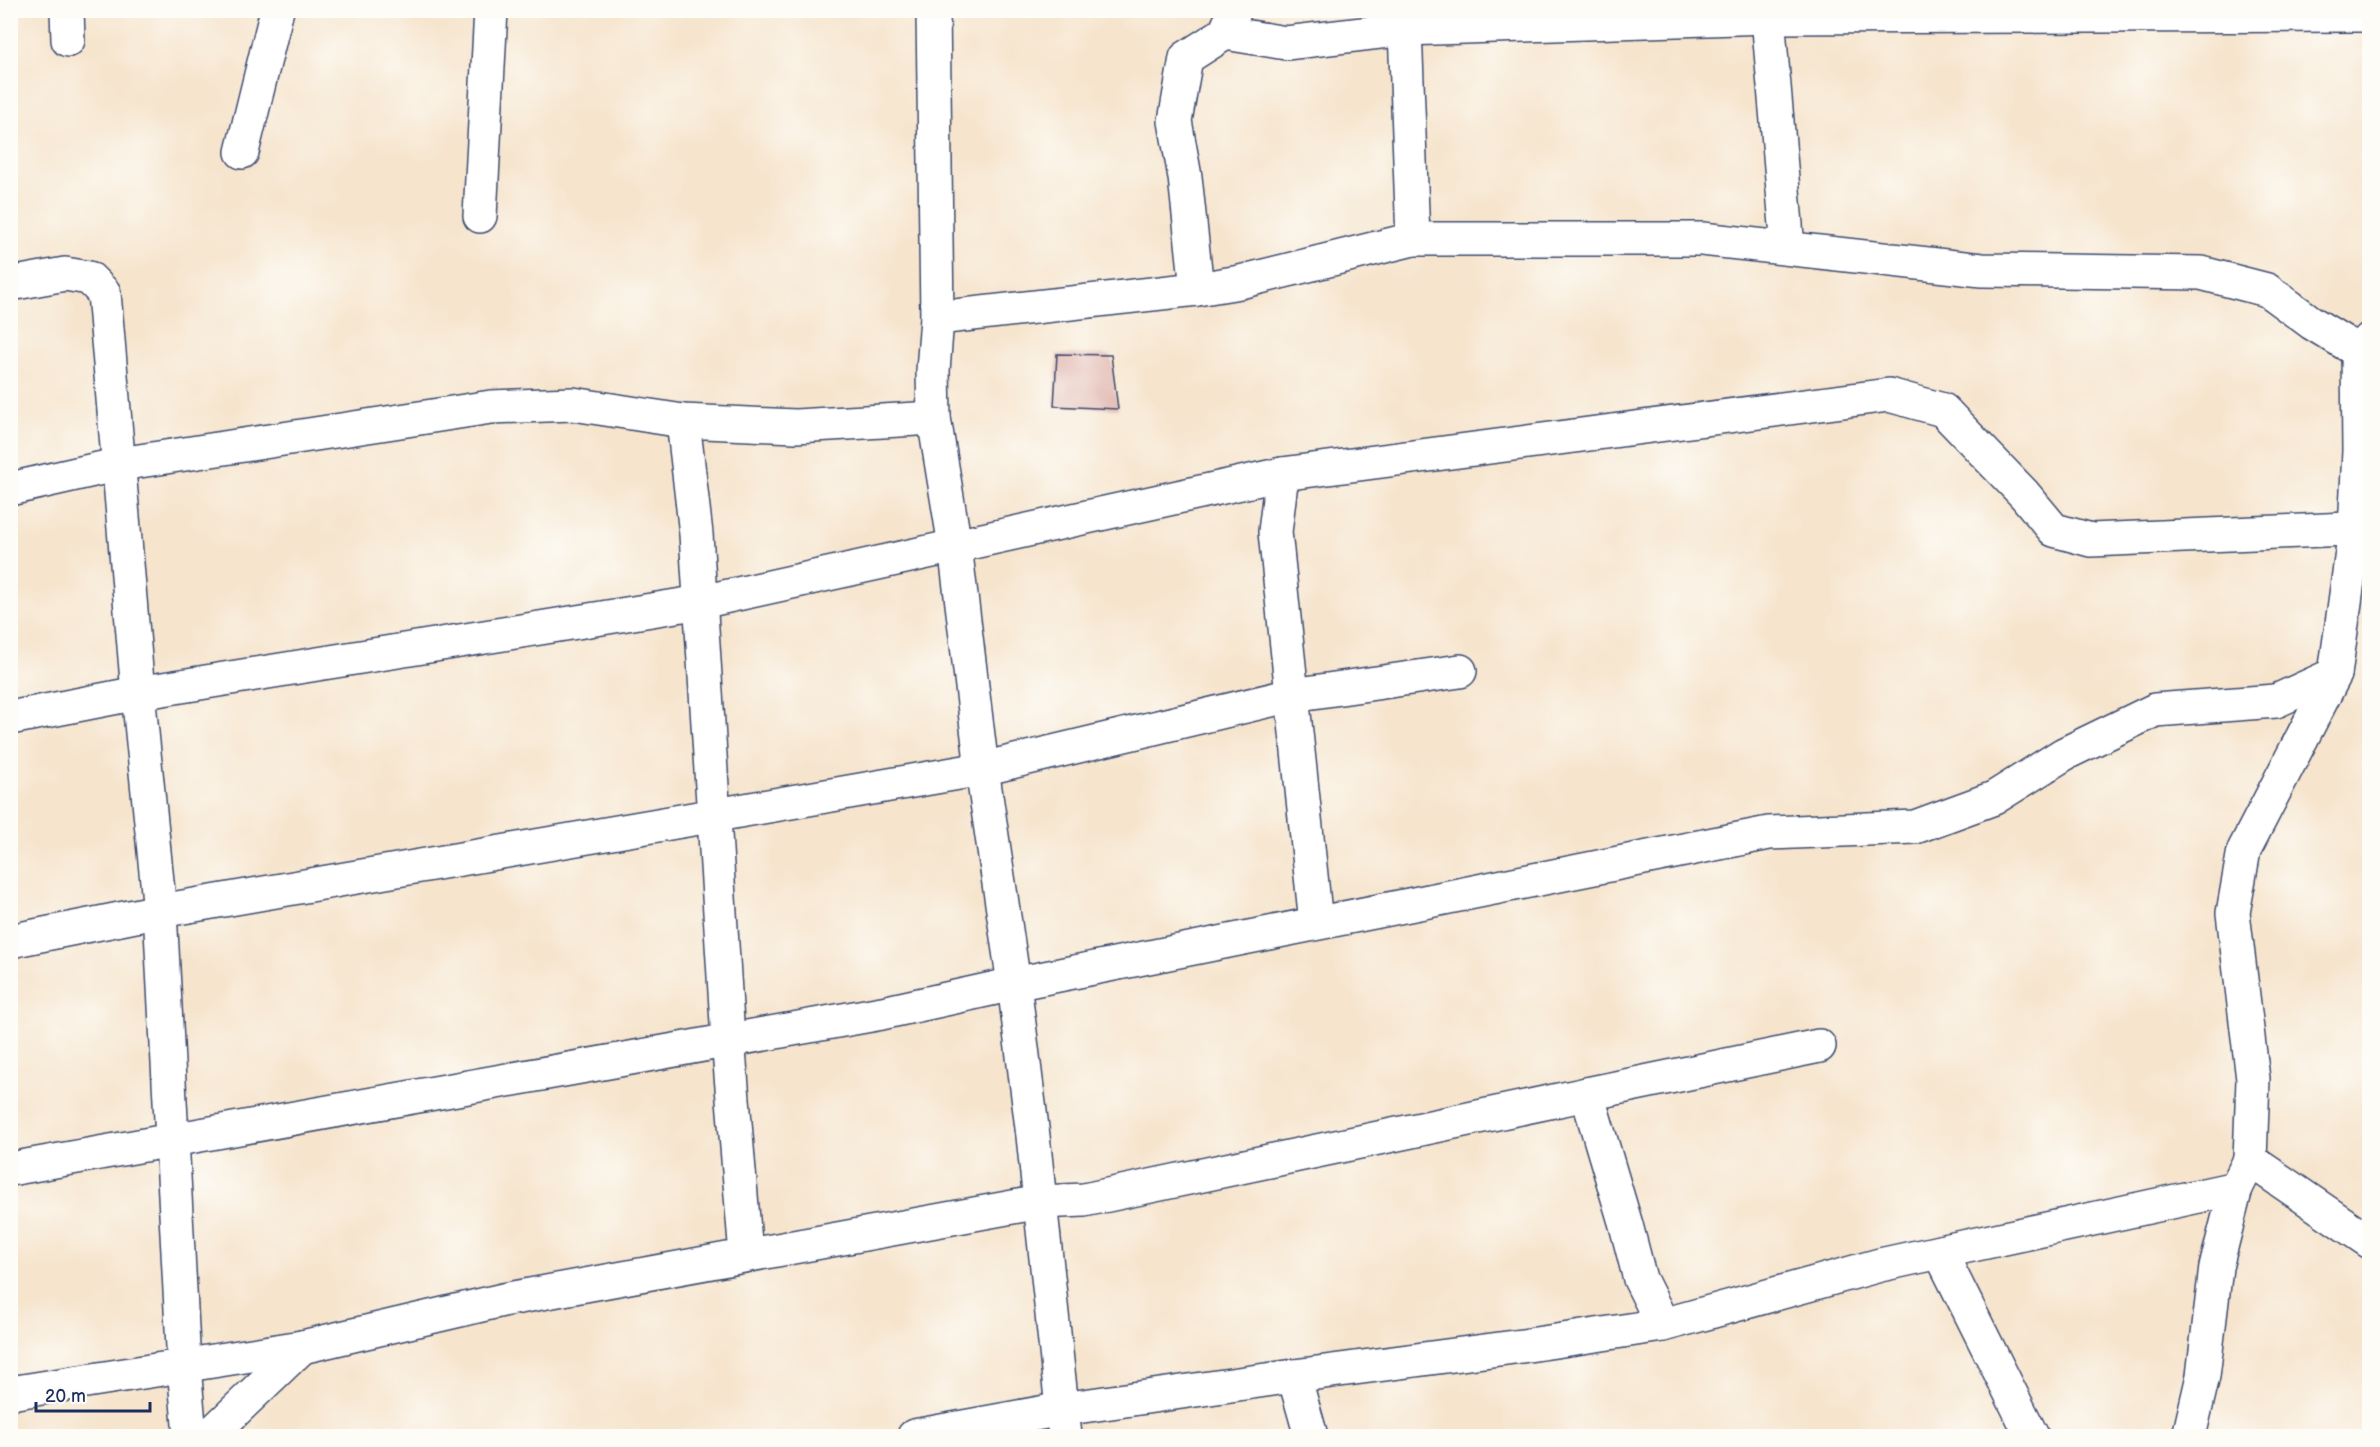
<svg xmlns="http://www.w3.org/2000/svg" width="2380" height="1447" font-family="'Balsamiq Sans',sans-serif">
  <rect width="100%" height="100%" fill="#fdfcf7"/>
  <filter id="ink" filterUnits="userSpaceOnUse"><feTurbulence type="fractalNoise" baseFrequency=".0167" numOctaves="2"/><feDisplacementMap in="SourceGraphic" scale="12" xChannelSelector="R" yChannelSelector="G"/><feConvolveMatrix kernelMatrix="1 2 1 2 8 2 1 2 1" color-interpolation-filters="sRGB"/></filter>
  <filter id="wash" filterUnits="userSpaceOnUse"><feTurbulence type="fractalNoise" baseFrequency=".008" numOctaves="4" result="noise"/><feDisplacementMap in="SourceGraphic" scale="24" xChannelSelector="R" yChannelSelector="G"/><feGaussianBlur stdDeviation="1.35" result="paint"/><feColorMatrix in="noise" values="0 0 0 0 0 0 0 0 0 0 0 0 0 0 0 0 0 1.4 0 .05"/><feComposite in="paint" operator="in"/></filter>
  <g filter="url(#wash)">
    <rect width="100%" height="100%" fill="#f6e4cc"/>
    <g id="blocks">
      <path fill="#dca9a1" d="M 1057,354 L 1111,355 L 1118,409 L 1054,406 Z"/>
    </g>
  </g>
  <g filter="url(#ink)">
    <use href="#blocks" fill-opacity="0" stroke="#3c4a6e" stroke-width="1.5"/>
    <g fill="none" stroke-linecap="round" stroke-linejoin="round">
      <g stroke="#3c4a6e" stroke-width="36">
        <g id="minor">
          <path d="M 67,10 L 68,40"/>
          <path d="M 933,10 L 937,318 L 933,371 L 934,418 L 955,546 L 982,769 L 1014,984 L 1033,1136 L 1065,1436"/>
          <path d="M 1768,17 L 1788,248"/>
          <path d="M 1405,29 L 1413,239"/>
          <path d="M 1225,33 L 1286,43 L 1405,29 L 1768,17 L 2370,15"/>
          <path d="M 242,152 L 277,10"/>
          <path d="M 480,216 L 491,10"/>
          <path d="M 10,284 L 65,274 L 89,278 L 104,293 L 138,693 L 160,911 L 184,1366 L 190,1436"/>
          <path d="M 1197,289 L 1185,177 L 1175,121 L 1186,58 L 1225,33 L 1235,10"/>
          <path d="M 937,318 L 1197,289 L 1240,282 L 1413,239 L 1702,239 L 1982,270 L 2201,273 L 2267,290 L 2312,323 L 2358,351"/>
          <path d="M 683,421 L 696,534 L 728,1039 L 746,1255"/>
          <path d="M 1282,474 L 1889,395 L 1943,410 L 2024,494 L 2054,530 L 2091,540 L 2370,528"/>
          <path d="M 10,489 L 120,464 L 491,407 L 573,404 L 683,421 L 796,426 L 934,418"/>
          <path d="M 10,718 L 138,693 L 701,602 L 1282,474 L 1275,532 L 1316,923"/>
          <path d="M 10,941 L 160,911 L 982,769 L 1292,695 L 1460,671"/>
          <path d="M 1587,1094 L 1819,1046"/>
          <path d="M 2250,1160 L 2370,1242"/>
          <path d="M 10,1169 L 882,1013 L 1014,984 L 1769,833 L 1915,827 L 1994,798 L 2064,754 L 2155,710 L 2276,701 L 2335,674"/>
          <path d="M 1940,1252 L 2236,1188"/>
          <path d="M 10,1393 L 302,1347 L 503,1300 L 1040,1202 L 1084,1200 L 1587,1094 L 1626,1225 L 1640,1279 L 1663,1325"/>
          <path d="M 209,1436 L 302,1347"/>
          <path d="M 914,1436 L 1062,1409 L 1294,1376"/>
          <path d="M 1311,1436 L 1294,1376 L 1522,1346 L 1663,1325 L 1880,1265 L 1940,1252 L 2032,1436"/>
          <path d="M 2189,1436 L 2203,1376 L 2216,1267 L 2236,1188 L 2250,1160 L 2253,1079 L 2233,913 L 2244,850 L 2335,674 L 2355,530 L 2359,451 L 2358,351 L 2370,339"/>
        </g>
      </g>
      <use href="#minor" stroke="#fff" stroke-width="33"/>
    </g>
  </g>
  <rect width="2380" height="1447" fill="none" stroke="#fdfcf7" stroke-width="36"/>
  <path d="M36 1402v9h114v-9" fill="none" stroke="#1b2f5e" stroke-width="3"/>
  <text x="45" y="1402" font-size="18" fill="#1b2f5e" stroke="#fdfcf7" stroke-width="4.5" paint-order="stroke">20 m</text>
</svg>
